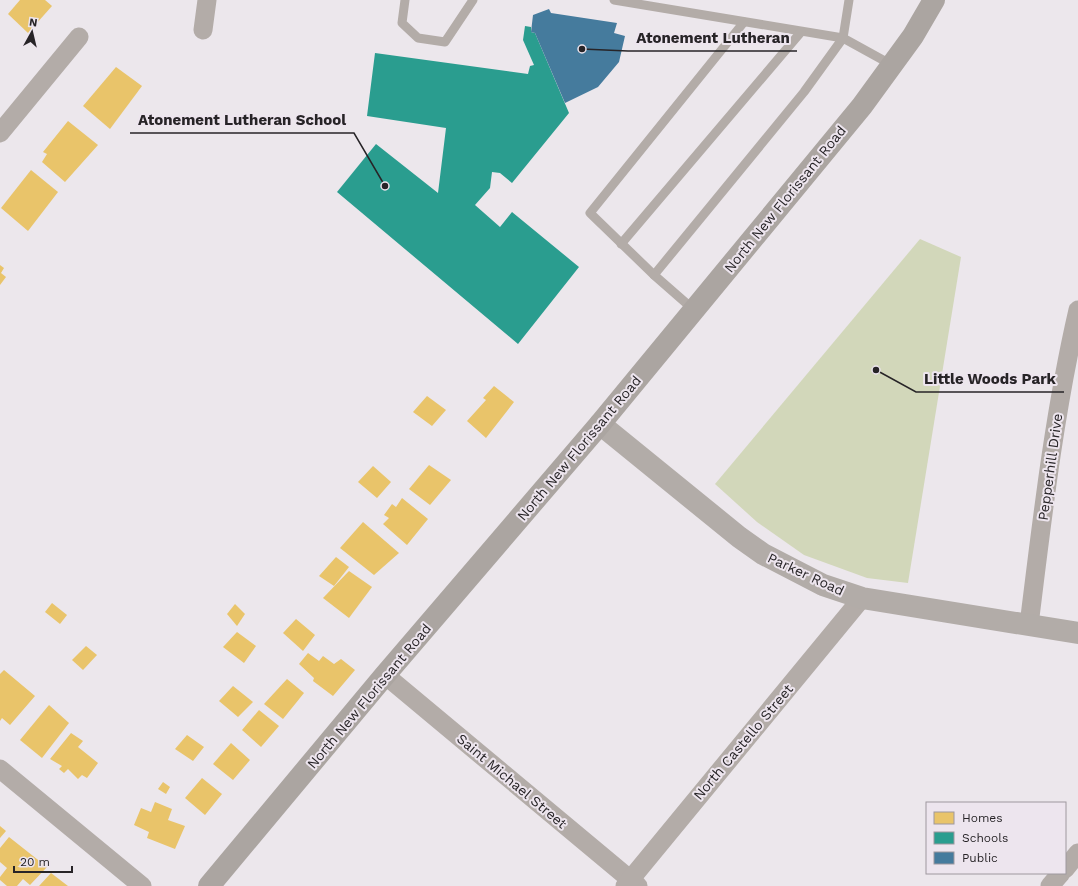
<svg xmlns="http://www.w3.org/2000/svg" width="1078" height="886" font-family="'Work Sans',sans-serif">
  <rect width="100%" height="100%" fill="#ece7ec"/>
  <path fill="#d2d7ba" d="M 920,239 L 961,257 L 908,583 L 867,578 L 804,555 L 757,522 L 715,484 Z"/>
  <g fill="#e9c46a">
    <path d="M 20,0 L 45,0 L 52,6 L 28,33 L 8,14 Z"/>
    <path d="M 116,67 L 142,86 L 110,129 L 83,106 Z"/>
    <path d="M 68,121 L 98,145 L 65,182 L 42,162 L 47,154 L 43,152 Z"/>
    <path d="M 31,170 L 58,192 L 28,231 L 1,208 Z"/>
    <path d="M 0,265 L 4,268 L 1,273 L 6,277 L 0,285 Z"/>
    <path d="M 494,386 L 514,402 L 486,438 L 467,421 L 486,400 L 483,398 Z"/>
    <path d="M 427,396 L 446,410 L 432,426 L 413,412 Z"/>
    <path d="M 429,465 L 451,480 L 430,505 L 409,489 Z"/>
    <path d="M 373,466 L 391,482 L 377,498 L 358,482 Z"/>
    <path d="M 402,498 L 428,519 L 407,545 L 383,524 L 389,518 L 384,515 L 392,504 L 396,507 Z"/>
    <path d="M 363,522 L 399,553 L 374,575 L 340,548 Z"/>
    <path d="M 336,557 L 349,567 L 334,586 L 319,576 Z"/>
    <path d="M 349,571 L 372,587 L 349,618 L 323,598 Z"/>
    <path d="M 52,603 L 67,615 L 60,624 L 45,612 Z"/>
    <path d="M 235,604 L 245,614 L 237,626 L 227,614 Z"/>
    <path d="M 296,619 L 315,635 L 303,651 L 283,633 Z"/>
    <path d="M 237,632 L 256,646 L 244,663 L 223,647 Z"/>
    <path d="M 86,646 L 97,655 L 83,670 L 72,660 Z"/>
    <path d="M 308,653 L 319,661 L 323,656 L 334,664 L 341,659 L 355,670 L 333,696 L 313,681 L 314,678 L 299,664 Z"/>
    <path d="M 4,670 L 35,696 L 10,725 L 2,718 L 0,721 L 0,674 Z"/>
    <path d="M 287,679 L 304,693 L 283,719 L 264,704 Z"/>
    <path d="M 233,686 L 253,702 L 238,717 L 219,701 Z"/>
    <path d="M 49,705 L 69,723 L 42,758 L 20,740 Z"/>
    <path d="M 259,710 L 279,726 L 261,747 L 242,730 Z"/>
    <path d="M 71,733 L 83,741 L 78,747 L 98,763 L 87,778 L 82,775 L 78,779 L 68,769 L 64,773 L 59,769 L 62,766 L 50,759 Z"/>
    <path d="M 187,735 L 204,747 L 193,761 L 175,749 Z"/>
    <path d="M 231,743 L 250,760 L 233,780 L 213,764 Z"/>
    <path d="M 202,778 L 222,794 L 205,815 L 185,798 Z"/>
    <path d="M 163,782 L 170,787 L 166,794 L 158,789 Z"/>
    <path d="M 155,802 L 172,809 L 168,820 L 185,826 L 175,849 L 147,838 L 149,832 L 134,825 L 141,808 L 151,812 Z"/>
    <path d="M 0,826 L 6,831 L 0,838 Z"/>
    <path d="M 9,837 L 47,867 L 30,885 L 23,879 L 17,886 L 7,886 L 0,880 L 0,877 L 7,868 L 0,862 L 0,848 Z"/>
    <path d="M 51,873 L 68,886 L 39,886 Z"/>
  </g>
  <path fill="#2a9d8f" d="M 525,26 L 531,27 L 531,32 L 535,33 L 569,113 L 512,183 L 500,173 L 492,172 L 490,188 L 475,205 L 500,227 L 512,212 L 579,267 L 518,344 L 337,192 L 376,144 L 438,193 L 446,128 L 367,116 L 375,53 L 528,74 L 530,66 L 534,65 L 523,40 Z"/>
  <path fill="#457b9d" d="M 549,9 L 551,13 L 617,23 L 614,33 L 625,36 L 619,62 L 598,87 L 565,103 L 535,33 L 531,32 L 533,15 Z"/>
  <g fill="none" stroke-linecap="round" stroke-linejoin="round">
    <g stroke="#b3aca8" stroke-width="9">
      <path d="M 405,0 L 402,23 L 418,38 L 445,42 L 473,0"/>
      <path d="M 614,0 L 843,38 L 892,65"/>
      <path d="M 621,244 L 801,32"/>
      <path d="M 654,275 L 804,92 L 843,38 L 849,0"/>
      <path d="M 694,310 L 654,275 L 590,213 L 744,22"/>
    </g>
    <g stroke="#b3aca8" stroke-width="19">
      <path d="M 203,30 L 207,0"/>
      <path d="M 0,133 L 79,37"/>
      <path d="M 1029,625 C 1042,520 1054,414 1078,310"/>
      <path d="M 385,675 L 638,886"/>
      <path d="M 0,769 L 142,886"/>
      <path d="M 1065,869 L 1078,853"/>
      <path d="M 625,886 L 862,598"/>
      <path d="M 1050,886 L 1061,873"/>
    </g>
    <path stroke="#b2aca8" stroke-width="22" d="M 600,424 L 739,537 L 763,554 L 823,585 L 862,598 L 1078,633"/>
    <path stroke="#aba5a1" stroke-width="22" d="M 209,886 L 385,675 L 600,424 L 862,106 L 913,36 L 934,0"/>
  </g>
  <g text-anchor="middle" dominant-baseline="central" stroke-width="4" stroke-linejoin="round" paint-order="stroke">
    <g font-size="14" fill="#272427" stroke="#ede5ee">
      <text transform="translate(785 199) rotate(-51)">North New Florissant Road</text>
      <text transform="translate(579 448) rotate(-50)">North New Florissant Road</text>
      <text transform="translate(1050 467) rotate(-82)">Pepperhill Drive</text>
      <text transform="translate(806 574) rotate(25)">Parker Road</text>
      <text transform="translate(369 696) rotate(-50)">North New Florissant Road</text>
      <text transform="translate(743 742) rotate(-50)">North Castello Street</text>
      <text transform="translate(512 781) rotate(40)">Saint Michael Street</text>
    </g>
  </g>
  <path fill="none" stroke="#272427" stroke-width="1.5" d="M582 49L628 51H797M385 186L354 133H130M876 370L916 392H1064"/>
  <g fill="#272427" stroke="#ede5ee" stroke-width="1.5">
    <circle cx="582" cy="49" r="4"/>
    <circle cx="385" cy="186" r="4"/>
    <circle cx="876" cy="370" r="4"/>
  </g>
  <g font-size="15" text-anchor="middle" font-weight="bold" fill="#272427" stroke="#ede5ee" stroke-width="4" stroke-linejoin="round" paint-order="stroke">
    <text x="713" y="43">Atonement Lutheran</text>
    <text x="242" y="125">Atonement Lutheran School</text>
    <text x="990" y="384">Little Woods Park</text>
  </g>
  <rect x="926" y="802" width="140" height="72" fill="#ede5ee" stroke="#9e989e"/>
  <rect x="934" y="812" width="20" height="12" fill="#e9c46a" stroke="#9e989e"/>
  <text x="962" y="822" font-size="12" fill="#272427">Homes</text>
  <rect x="934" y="832" width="20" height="12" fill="#2a9d8f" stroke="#9e989e"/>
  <text x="962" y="842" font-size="12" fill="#272427">Schools</text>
  <rect x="934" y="852" width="20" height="12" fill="#457b9d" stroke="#9e989e"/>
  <text x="962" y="862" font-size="12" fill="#272427">Public</text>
  <g transform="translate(32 32) rotate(8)" stroke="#ede5ee" stroke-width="3" paint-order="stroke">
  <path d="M0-3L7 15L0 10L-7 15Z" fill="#272427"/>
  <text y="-6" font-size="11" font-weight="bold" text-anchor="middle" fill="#272427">N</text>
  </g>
  <path d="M14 866v6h58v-6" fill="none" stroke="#272427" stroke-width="2"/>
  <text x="20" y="866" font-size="12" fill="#272427" stroke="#ede5ee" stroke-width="3" paint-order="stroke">20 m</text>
</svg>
